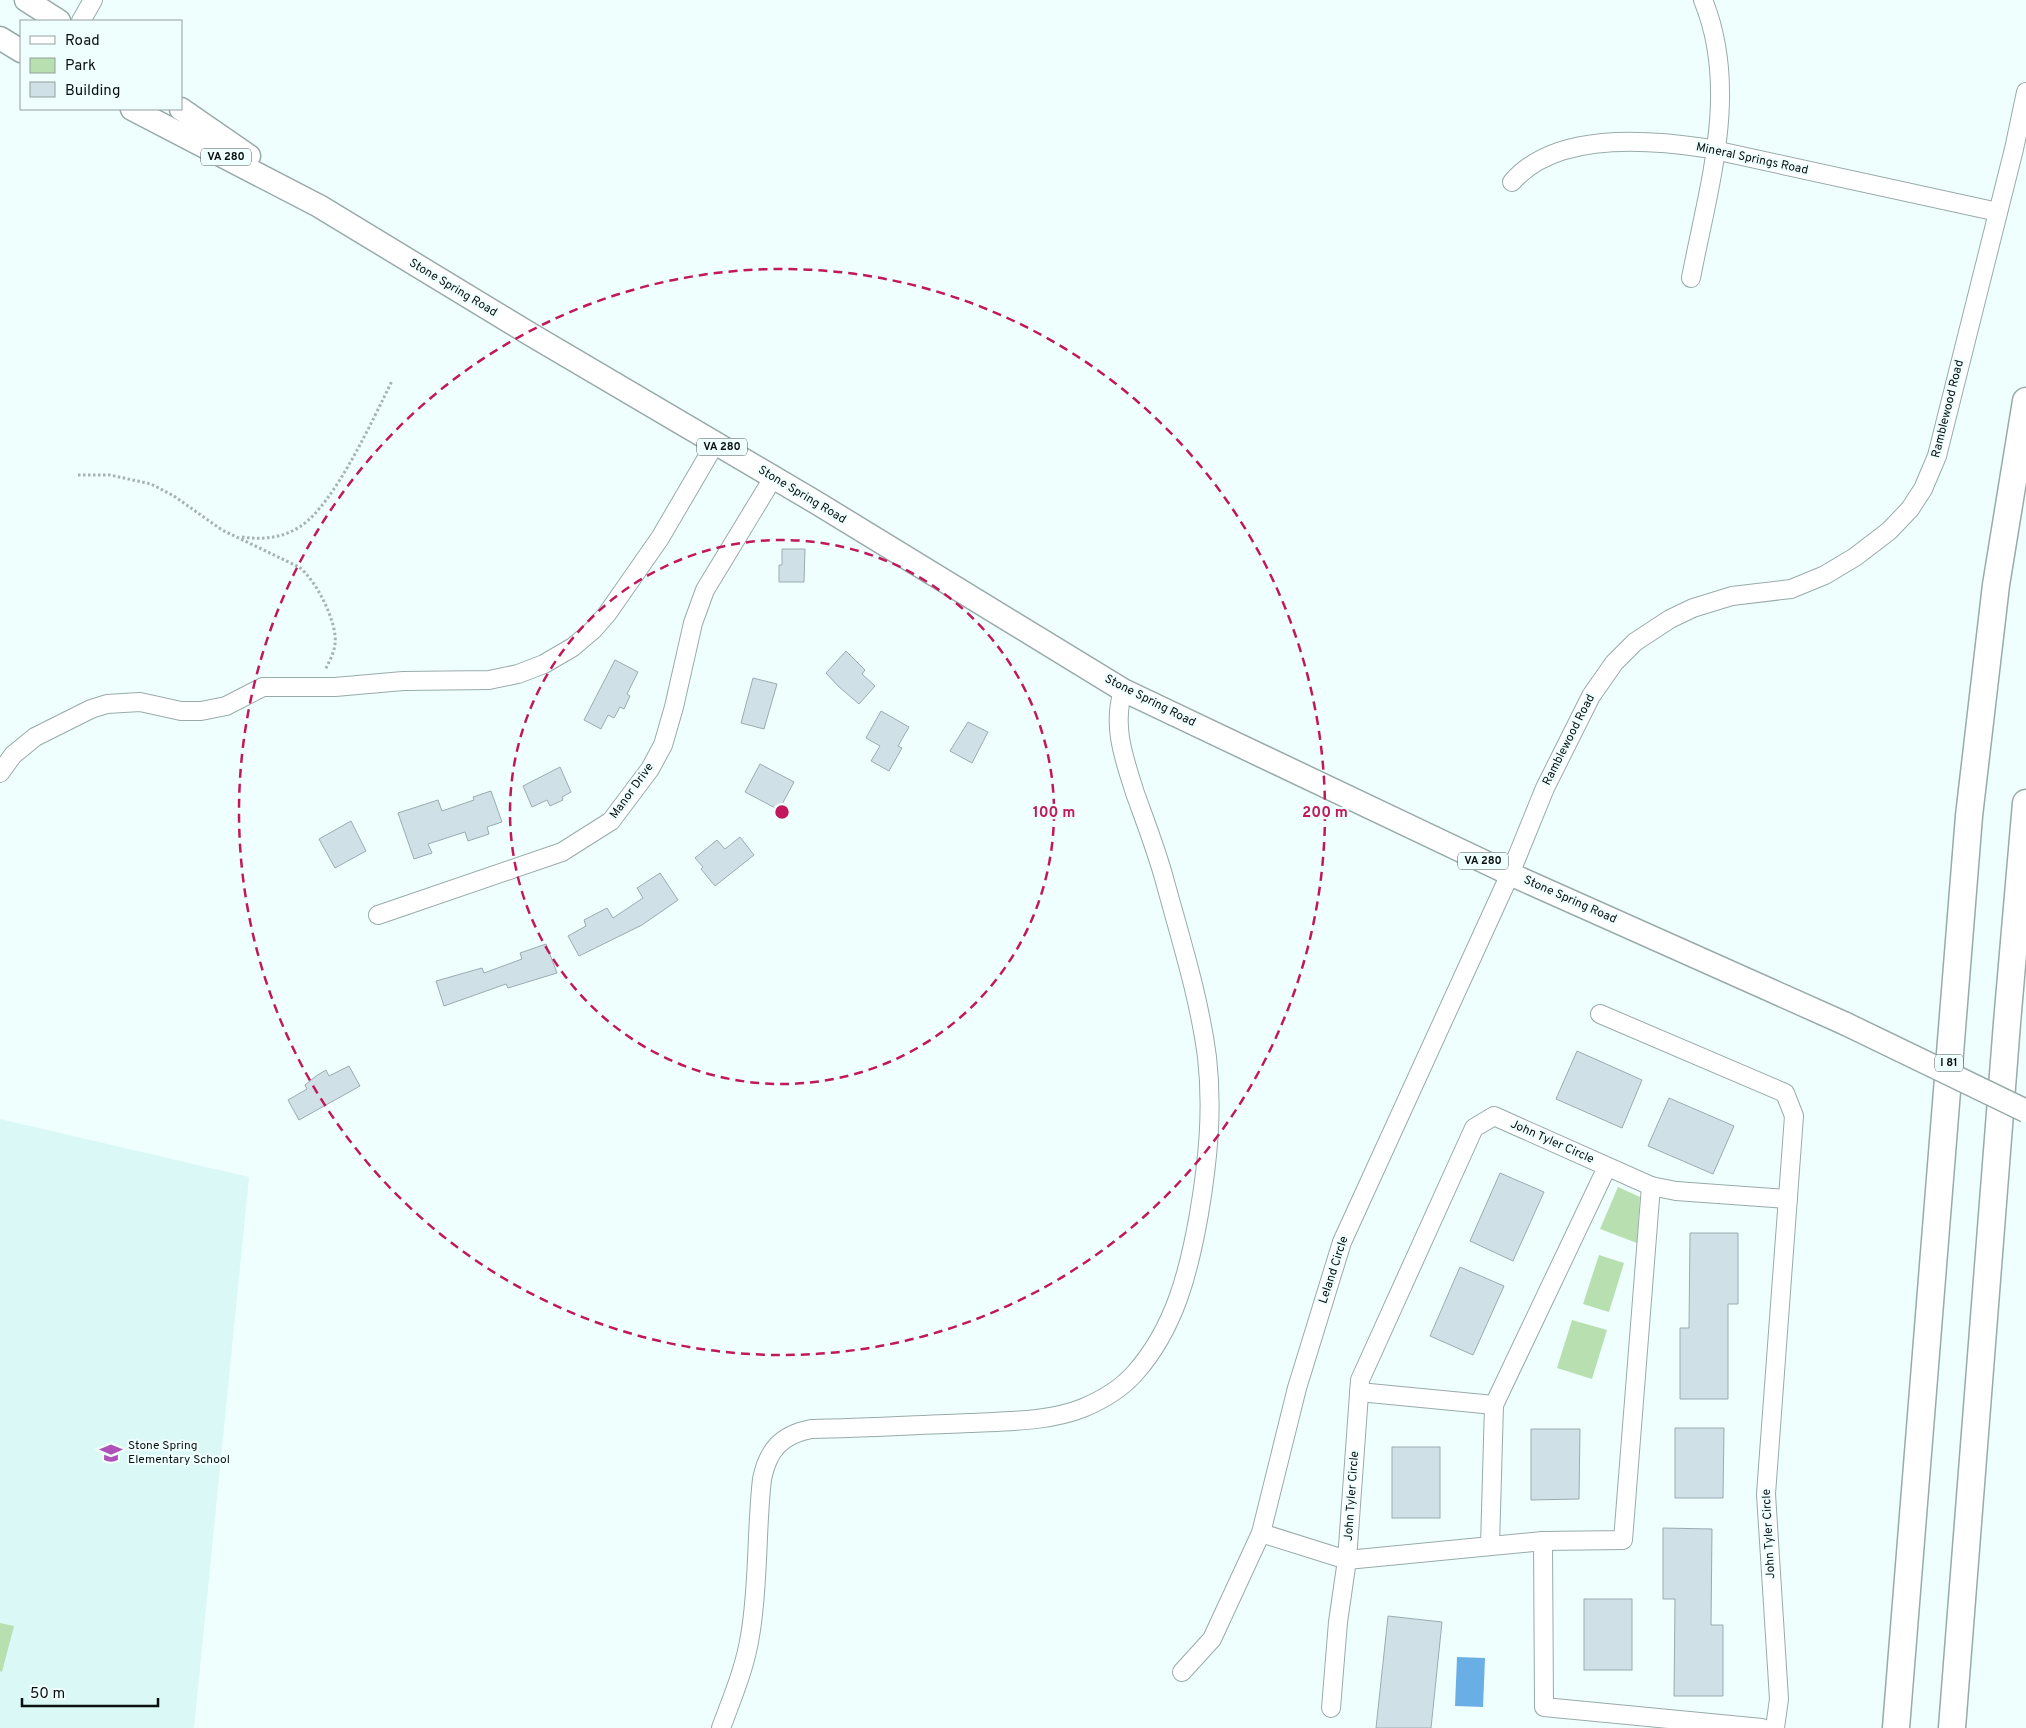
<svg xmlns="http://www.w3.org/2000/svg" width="2026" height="1728" font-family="Overpass,sans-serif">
  <rect width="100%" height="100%" fill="#effffe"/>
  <path fill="#daf8f6" d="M 0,1119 L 249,1177 L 194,1728 L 0,1728 Z"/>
  <g fill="#b7dfaf">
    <path d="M 1618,1187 L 1640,1197 L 1637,1243 L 1600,1229 Z"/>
    <path d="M 1599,1255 L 1624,1263 L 1609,1312 L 1583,1304 Z"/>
    <path d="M 1572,1320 L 1607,1330 L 1592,1379 L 1557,1368 Z"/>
    <path d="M 0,1623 L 14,1626 L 2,1672 L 0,1671 Z"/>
  </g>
  <path fill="#6aaee6" d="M 1457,1657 L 1485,1658 L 1483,1707 L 1455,1706 Z"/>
  <g fill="#cfe1e7" stroke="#9aacb1">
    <path d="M 782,549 L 805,549 L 804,582 L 779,582 L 779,565 L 782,565 Z"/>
    <path d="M 846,651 L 865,670 L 862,674 L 875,686 L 859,704 L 838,686 L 826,673 Z"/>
    <path d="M 615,660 L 638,672 L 627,694 L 630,696 L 624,709 L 620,707 L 614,718 L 608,715 L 601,729 L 584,720 Z"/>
    <path d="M 753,678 L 777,684 L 764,729 L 741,723 Z"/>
    <path d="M 881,711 L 909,727 L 898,746 L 902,748 L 889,771 L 871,761 L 880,746 L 866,738 Z"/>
    <path d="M 968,722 L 988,732 L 972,763 L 950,751 Z"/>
    <path d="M 760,764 L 794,782 L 779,810 L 745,792 Z"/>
    <path d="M 560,767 L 571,792 L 562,797 L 563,800 L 550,806 L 547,800 L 532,807 L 523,786 Z"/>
    <path d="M 491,791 L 502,822 L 487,827 L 489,834 L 468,841 L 465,832 L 428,844 L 432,853 L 414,859 L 398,813 L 438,800 L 442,811 L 474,800 L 473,797 Z"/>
    <path d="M 351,821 L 366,851 L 335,868 L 319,839 Z"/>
    <path d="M 740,837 L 754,855 L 715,886 L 701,869 L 703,867 L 695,858 L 717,840 L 725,849 Z"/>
    <path d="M 660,873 L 678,900 L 642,925 L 579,956 L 568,936 L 586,926 L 584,920 L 607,908 L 613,918 L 643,898 L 637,888 Z"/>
    <path d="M 546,944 L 557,973 L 508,988 L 506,984 L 444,1006 L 436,981 L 482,968 L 484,973 L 522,959 L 520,953 Z"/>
    <path d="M 1577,1051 L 1642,1080 L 1622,1128 L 1556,1099 Z"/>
    <path d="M 349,1066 L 360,1086 L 299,1120 L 288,1100 L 307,1089 L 305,1085 L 316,1076 L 326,1070 L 329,1076 Z"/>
    <path d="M 1669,1098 L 1734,1126 L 1713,1174 L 1648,1146 Z"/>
    <path d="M 1500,1173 L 1544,1192 L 1513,1261 L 1470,1241 Z"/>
    <path d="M 1690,1233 L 1738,1233 L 1738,1304 L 1728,1304 L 1728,1399 L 1680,1399 L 1680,1328 L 1689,1328 Z"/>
    <path d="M 1460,1267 L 1504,1286 L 1473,1355 L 1430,1336 Z"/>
    <path d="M 1675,1428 L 1724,1428 L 1723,1498 L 1675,1498 Z"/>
    <path d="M 1531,1429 L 1580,1429 L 1579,1499 L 1531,1500 Z"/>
    <rect x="1392" y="1447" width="48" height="71"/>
    <path d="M 1663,1528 L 1712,1529 L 1711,1625 L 1723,1625 L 1723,1696 L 1674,1696 L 1675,1599 L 1663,1599 Z"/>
    <rect x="1584" y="1599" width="48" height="71"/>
    <path d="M 1388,1616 L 1442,1622 L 1431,1728 L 1376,1728 Z"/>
  </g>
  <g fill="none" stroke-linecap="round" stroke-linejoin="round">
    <g stroke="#98aba9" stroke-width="20">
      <g id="minor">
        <path d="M 81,21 L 93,0"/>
        <path d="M 1512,182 C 1555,132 1646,139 1705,148 L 1998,212"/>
        <path d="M 1691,278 C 1708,188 1740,90 1703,0"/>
        <path d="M 0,773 L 13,755 L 35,737 L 91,709 L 107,704 L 140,702 L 181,711 L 201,711 L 226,706 L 263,687 L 335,687 L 403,681 L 489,680 L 518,674 L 544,664 L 573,647 L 593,630 L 607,614 L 660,538 L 715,444"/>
        <path d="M 378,915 L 562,852 L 611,821 L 650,769 L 663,745 L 674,707 L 693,623 L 705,590 L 773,478"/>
        <path d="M 1600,1014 L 1785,1093 L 1794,1116 L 1766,1494 L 1779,1699 L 1775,1728"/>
        <path d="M 1651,1186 L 1676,1191 L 1788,1199"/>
        <path d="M 1359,1392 L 1494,1405"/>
        <path d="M 1261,1533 L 1347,1560 L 1543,1541 L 1623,1540 L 1651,1186 L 1494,1116 L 1474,1128 L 1360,1380 L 1347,1560 L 1338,1622 L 1331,1708"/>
        <path d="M 1543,1541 L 1544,1707 L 1762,1728"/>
        <path d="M 1490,1546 L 1494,1405 L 1607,1167"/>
        <path d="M 1182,1672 L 1212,1639 L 1261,1533 L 1297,1388 L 1342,1242 L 1510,874 L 1545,788 L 1591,696 L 1614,663 L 1635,642 L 1670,619 L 1693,608 L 1732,596 L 1791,589 L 1825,575 L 1855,557 L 1889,531 L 1910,509 L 1923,489 L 1937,456 L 2014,149 L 2026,92"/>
        <path d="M 721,1728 C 732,1698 745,1668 750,1636 C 759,1585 756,1531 762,1479 C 768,1450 781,1435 811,1429 C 863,1428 916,1425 969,1423 C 1006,1421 1048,1422 1083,1408 C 1102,1400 1121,1389 1135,1373 C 1175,1328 1189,1271 1199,1214 C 1208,1161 1213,1110 1207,1057 C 1199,996 1180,937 1164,878 C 1156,849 1145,821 1135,793 C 1124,758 1112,727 1123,690"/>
      </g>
    </g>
    <g stroke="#98aba9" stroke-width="25">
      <g id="major">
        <path d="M 26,0 L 59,21"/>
        <path d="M 0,38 L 21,51"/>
        <path d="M 132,109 L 319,206 L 530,334 L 817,503 L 1123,690 L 1510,874 L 1846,1024"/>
        <path d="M 181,109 L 249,156"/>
      </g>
    </g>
    <g stroke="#98aba9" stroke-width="29">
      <g id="highway">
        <path d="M 1896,1728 L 1969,816 L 1996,585 L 2026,401"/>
        <path d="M 1952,1728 L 2007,1023 L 2026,803"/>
      </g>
    </g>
    <g stroke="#a6b3b3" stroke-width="3" stroke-dasharray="2.5 2.5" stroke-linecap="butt">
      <path d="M 78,475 L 110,475 L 151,484 L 174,496 L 222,530 L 299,567 C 316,580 338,623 335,644 C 334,653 329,662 325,670"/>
      <path d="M 242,537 C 263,540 283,538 301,526 C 335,503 373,419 392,381"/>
    </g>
    <use href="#minor" stroke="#fff" stroke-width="18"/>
    <use href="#major" stroke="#fff" stroke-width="22"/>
    <use href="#highway" stroke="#fff" stroke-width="26"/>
    <g stroke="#98aba9" stroke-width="25" stroke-linecap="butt">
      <path id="major-bridge" d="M 1846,1024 L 2026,1111"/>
    </g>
    <use href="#major-bridge" stroke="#fff" stroke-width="22"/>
  </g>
  <g fill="none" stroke="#c2185b" stroke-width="2.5" stroke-dasharray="9 6">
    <circle cx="782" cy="812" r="272"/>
    <circle cx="782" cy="812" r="543"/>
  </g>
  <defs>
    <g id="school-bare" transform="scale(1.725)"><path d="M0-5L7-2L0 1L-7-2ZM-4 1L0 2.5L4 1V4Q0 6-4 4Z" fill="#b050b9" stroke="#effffe" stroke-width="2.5" paint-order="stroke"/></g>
  </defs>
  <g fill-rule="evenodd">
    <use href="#school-bare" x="111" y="1453"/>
  </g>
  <g text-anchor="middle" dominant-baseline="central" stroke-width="4.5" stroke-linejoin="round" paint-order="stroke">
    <g fill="#effffe" stroke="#4f5857" stroke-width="1">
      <rect x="201" y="148.5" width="50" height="17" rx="4"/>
      <rect x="697" y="438.5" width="50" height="17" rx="4"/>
      <rect x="1458" y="852.5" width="50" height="17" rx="4"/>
      <rect x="1935" y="1054.5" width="28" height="17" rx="4"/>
    </g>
    <g font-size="11" font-weight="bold" fill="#0a1010">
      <text x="226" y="157">VA 280</text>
      <text x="722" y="447">VA 280</text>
      <text x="1483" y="861">VA 280</text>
      <text x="1949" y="1063">I 81</text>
    </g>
    <g font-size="12" fill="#0a1010" stroke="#effffe">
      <text transform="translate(1752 159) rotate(12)">Mineral Springs Road</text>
      <text transform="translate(453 288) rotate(31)">Stone Spring Road</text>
      <text transform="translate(1948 409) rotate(-76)">Ramblewood Road</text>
      <text transform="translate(802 495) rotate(31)">Stone Spring Road</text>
      <text transform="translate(1150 701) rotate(27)">Stone Spring Road</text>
      <text transform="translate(1569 740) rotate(-63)">Ramblewood Road</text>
      <text transform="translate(632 791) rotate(-54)">Manor Drive</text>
      <text transform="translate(1570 900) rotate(24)">Stone Spring Road</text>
      <text transform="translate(1552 1142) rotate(24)">John Tyler Circle</text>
      <text transform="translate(1334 1270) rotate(-72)">Leland Circle</text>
      <text transform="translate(1352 1496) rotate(-86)">John Tyler Circle</text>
      <text transform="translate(1769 1534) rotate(-93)">John Tyler Circle</text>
    </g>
    <g font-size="12" fill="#0a1010" stroke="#effffe" text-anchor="start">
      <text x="128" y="1446">Stone Spring<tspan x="128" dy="14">Elementary School</tspan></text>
    </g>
  </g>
  <circle cx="782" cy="812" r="8" fill="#c2185b" stroke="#effffe" stroke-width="2.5"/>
  <g font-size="15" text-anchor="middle" font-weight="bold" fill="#c2185b" stroke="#effffe" stroke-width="4.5" stroke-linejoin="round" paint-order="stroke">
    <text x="1054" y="817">100 m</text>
    <text x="1325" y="817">200 m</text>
  </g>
  <rect x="20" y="20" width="162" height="90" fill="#effffe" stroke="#939f9f"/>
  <rect x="30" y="36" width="25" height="8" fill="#ffffff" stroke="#939f9f"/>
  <text x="65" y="45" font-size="15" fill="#0a1010">Road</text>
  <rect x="30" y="58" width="25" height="15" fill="#b7dfaf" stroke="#939f9f"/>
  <text x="65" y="70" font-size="15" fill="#0a1010">Park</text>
  <rect x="30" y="82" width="25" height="15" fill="#cfe1e7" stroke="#939f9f"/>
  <text x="65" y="95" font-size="15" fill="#0a1010">Building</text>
  <path d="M22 1698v8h136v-8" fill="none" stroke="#0a1010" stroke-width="2.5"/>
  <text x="30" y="1698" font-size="15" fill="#0a1010" stroke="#effffe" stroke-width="4" paint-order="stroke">50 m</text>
</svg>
